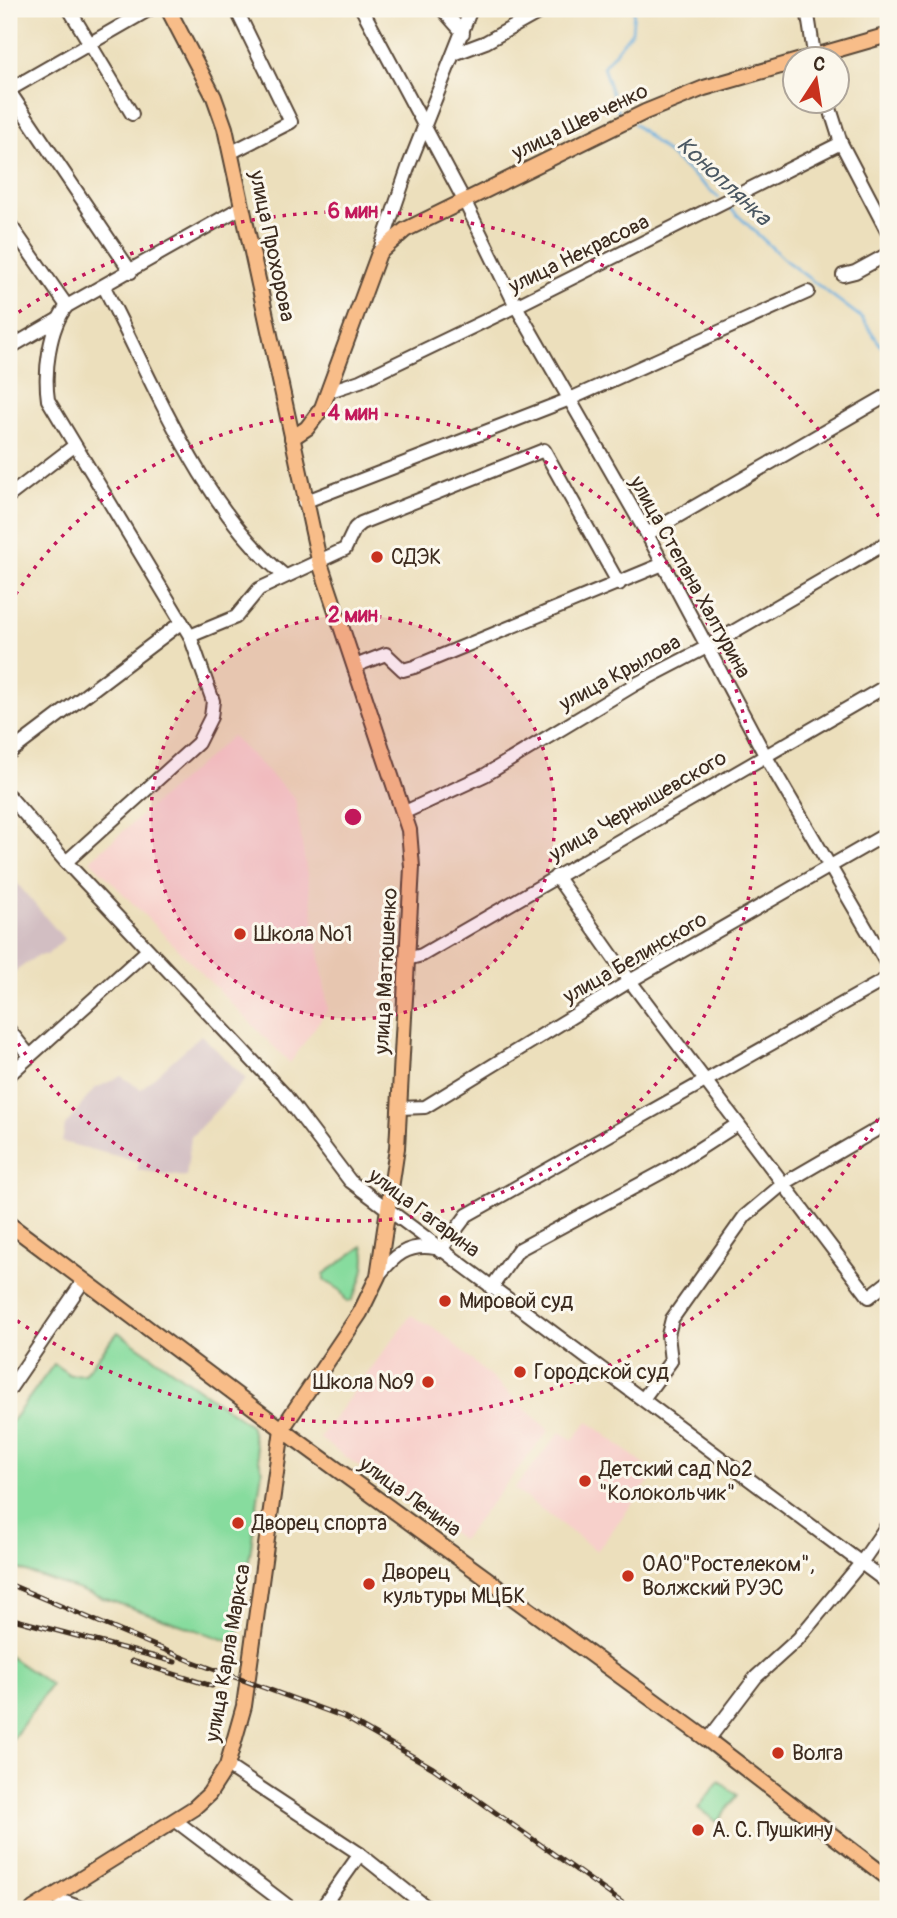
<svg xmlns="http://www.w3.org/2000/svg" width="897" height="1918" font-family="Pangolin,sans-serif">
  <rect width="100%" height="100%" fill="#fbf7ec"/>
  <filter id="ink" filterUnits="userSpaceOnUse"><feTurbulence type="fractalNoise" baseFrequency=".0143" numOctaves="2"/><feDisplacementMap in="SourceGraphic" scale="14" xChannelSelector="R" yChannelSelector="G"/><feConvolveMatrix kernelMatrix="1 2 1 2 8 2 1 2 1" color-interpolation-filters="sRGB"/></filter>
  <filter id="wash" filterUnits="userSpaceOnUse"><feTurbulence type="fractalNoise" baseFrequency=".00686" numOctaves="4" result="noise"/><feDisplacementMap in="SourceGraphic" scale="28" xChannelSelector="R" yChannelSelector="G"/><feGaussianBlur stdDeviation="1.57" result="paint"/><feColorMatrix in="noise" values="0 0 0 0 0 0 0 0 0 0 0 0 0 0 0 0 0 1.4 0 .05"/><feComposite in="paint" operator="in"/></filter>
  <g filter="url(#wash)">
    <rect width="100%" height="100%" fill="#ecdfbc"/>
    <g fill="#f7d0cb">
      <path d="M 232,736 L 295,799 L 328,1009 L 290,1063 L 90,860 Z"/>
      <path d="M 411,1315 L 443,1334 L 549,1430 L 462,1540 L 319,1438 Z"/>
      <path d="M 588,1421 L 655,1473 L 597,1551 L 514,1489 L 560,1432 L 573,1440 Z"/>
    </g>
    <g fill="#d2bec2">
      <path d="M 15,881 L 64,939 L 47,955 L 38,955 L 9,976 L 9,884 Z"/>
      <path d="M 201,1035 L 246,1079 L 191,1137 L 186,1177 L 137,1170 L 140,1162 L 62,1142 L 65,1126 L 94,1089 L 121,1076 L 141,1089 Z"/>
    </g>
    <g fill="#87dc9e" stroke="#61835e" stroke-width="2">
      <path d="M 363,1246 C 369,1263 360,1287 351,1301 L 347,1302 L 340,1290 L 324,1280 L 324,1274 Z"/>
      <path d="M 118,1332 L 250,1425 L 262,1471 L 237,1644 L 9,1566 L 9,1425 L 54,1364 L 70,1375 L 84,1374 Z"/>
      <path d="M 9,1656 L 51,1685 L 9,1744 Z"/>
      <path d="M 719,1781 L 737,1795 L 717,1822 L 698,1808 Z"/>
    </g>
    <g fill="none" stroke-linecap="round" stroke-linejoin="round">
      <g stroke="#68aedf" stroke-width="2.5">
        <path d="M 624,116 L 618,111 L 603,67 L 632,31 L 634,9"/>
        <path d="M 634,124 L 719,198"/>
        <path d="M 727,205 L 786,261 L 862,318 L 888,356"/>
      </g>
    </g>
  </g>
  <g filter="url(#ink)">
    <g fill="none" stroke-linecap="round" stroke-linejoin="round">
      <g stroke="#564536" stroke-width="16">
        <g id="minor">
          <path d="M 69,9 L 132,114"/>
          <path d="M 362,9 L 465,202 L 516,306 L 647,534 L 765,755 L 888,966"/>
          <path d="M 442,9 L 463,33"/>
          <path d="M 807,9 L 815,60"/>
          <path d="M 454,54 L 486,42 L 545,9"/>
          <path d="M 9,90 L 150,9"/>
          <path d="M 9,91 L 131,272"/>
          <path d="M 828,102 L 841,143 L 888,233"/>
          <path d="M 230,153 L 291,122 L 236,9"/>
          <path d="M 9,223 L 67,306"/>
          <path d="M 379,253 L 409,165 L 471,9"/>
          <path d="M 843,275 L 855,272 L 888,254"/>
          <path d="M 104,287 C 153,381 202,509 285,576"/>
          <path d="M 9,348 L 57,320"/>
          <path d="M 330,391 L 360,381 L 516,306 L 841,143"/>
          <path d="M 9,496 L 74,446"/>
          <path d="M 304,502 L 570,399 L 808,292"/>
          <path d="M 647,534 L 888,395"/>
          <path d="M 190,636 L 236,617 L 259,589 L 345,549 L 355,528 L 361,523 L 544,450 L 619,584"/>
          <path d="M 355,666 L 386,654 L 403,670 L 414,667 L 663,564"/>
          <path d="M 9,753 L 182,622"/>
          <path d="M 9,796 L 66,862 L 284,1094 L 350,1181 L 888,1583"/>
          <path d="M 405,812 L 485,775 L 634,685 L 707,647 L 888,542"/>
          <path d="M 66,862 L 198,743 L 211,717 L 213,701 L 190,636 L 48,400 C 44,372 49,328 67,306 L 242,207"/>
          <path d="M 556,876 L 630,981 L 869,1297 L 888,1282"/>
          <path d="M 407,959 L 422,955 L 888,685"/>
          <path d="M 9,1030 L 29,1055"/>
          <path d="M 9,1075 L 148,950"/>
          <path d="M 400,1108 L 425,1107 L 630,981 L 888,833"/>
          <path d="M 440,1251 L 467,1215 L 888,978"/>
          <path d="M 378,1276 C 394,1256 408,1243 435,1248"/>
          <path d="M 491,1288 L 518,1250 L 668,1169 L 738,1124"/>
          <path d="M 9,1390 L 84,1280"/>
          <path d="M 643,1399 L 671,1361 L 668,1335 L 672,1319 L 745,1216 L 783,1184 L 888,1123"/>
          <path d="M 708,1740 L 756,1677 L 798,1639 L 861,1563 L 888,1524"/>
          <path d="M 227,1766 L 360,1854 L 429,1909"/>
          <path d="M 176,1821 L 292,1909"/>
          <path d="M 52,1897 L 84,1909"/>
          <path d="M 321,1909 L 360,1854"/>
        </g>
      </g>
      <g stroke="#564536" stroke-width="18">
        <g id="major">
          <path d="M 292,438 L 307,428 L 322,408 L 379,253 L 405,230 L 645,112 L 704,88 L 888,35"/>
          <path d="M 9,1224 L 298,1441 L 708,1740 L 888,1878"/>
          <path d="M 33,1909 L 194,1808 L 209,1794 L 227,1766 L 244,1706 L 282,1429 L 360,1313 L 378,1276 L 397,1148 L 412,867 L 409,830 L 319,560 L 225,128 L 214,97 L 168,9"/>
        </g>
      </g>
      <use href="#minor" stroke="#fff" stroke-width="12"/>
      <use href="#major" stroke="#f8bd89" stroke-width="14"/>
      <g stroke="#3b2a1e" stroke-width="5">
        <g id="rail">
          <path d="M 9,1584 L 191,1661 L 344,1717 L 433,1768 L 631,1909"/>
          <path d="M 9,1618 L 175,1662"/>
          <path d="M 132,1661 L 212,1686"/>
        </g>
      </g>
      <use href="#rail" stroke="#fbf7ec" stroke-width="2.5" stroke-dasharray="8" stroke-linecap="butt"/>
    </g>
  </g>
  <circle cx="353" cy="817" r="202" fill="#c2185b" fill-opacity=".12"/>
  <g fill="none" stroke="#c2185b" stroke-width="3.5" stroke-dasharray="3.5 7">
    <circle cx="353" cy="817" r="202"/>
    <path d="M10 603A404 404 0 1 1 10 1031"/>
    <path d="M888 1101A606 606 0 0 1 10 1316M10 318A606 606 0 0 1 888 533"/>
  </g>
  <g fill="#c8321e" stroke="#fbf7ec" stroke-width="2.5">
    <circle cx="377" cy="557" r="7"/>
    <circle cx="240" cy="934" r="7"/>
    <circle cx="445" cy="1301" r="7"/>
    <circle cx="520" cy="1372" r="7"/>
    <circle cx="428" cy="1382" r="7"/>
    <circle cx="585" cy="1481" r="7"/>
    <circle cx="238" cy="1523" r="7"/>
    <circle cx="628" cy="1576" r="7"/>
    <circle cx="369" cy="1584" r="7"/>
    <circle cx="778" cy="1753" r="7"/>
    <circle cx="698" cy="1830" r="7"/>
  </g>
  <g text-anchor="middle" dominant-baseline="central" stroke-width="6" stroke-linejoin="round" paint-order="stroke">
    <g font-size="21" fill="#3b2a1e" stroke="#fbf7ec">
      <text transform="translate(580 122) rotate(-26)">улица Шевченко</text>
      <text transform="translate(272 246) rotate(78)">улица Прохорова</text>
      <text transform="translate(579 254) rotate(-26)">улица Некрасова</text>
      <text transform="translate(690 577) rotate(61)">улица Степана Халтурина</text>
      <text transform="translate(620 673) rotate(-29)">улица Крылова</text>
      <text transform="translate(638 806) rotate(-30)">улица Чернышевского</text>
      <text transform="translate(635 958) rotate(-30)">улица Белинского</text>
      <text transform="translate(386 971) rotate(-87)">улица Матюшенко</text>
      <text transform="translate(424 1213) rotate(37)">улица Гагарина</text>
      <text transform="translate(410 1497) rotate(36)">улица Ленина</text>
      <text transform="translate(228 1653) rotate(-80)">улица Карла Маркса</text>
    </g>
    <g font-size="21" fill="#3b2a1e" stroke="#fbf7ec" text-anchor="start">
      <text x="391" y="557">СДЭК</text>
      <text x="254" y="934">Школа №1</text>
      <text x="459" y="1301">Мировой суд</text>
      <text x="534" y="1372">Городской суд</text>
      <text x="414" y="1382" text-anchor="end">Школа №9</text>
      <text x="599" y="1469">Детский сад №2<tspan x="599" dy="24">"Колокольчик"</tspan></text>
      <text x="252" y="1523">Дворец спорта</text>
      <text x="642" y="1564">ОАО"Ростелеком",<tspan x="642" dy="24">Волжский РУЭС</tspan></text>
      <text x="383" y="1572">Дворец<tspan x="383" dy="24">культуры МЦБК</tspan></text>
      <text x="792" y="1753">Волга</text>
      <text x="712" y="1830">А. С. Пушкину</text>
    </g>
    <g font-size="23" font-style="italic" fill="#4b5862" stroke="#fbf7ec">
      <text transform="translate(724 181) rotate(43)">Коноплянка</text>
    </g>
  </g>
  <circle cx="353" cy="817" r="10" fill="#c2185b" stroke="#fbf7ec" stroke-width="3.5"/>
  <g font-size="21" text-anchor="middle" font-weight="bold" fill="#c2185b" stroke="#fbf7ec" stroke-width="6" stroke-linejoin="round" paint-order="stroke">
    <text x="353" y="218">6 мин</text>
    <text x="353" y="420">4 мин</text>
    <text x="353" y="622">2 мин</text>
  </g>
  <rect width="897" height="1918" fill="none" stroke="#fbf7ec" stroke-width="35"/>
  <g transform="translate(816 80) rotate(12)"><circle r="33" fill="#fbf7ec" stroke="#aea59a" stroke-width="2"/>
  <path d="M0-5L12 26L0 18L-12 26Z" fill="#c8321e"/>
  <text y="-10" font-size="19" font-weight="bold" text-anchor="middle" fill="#3b2a1e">С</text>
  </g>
</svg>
